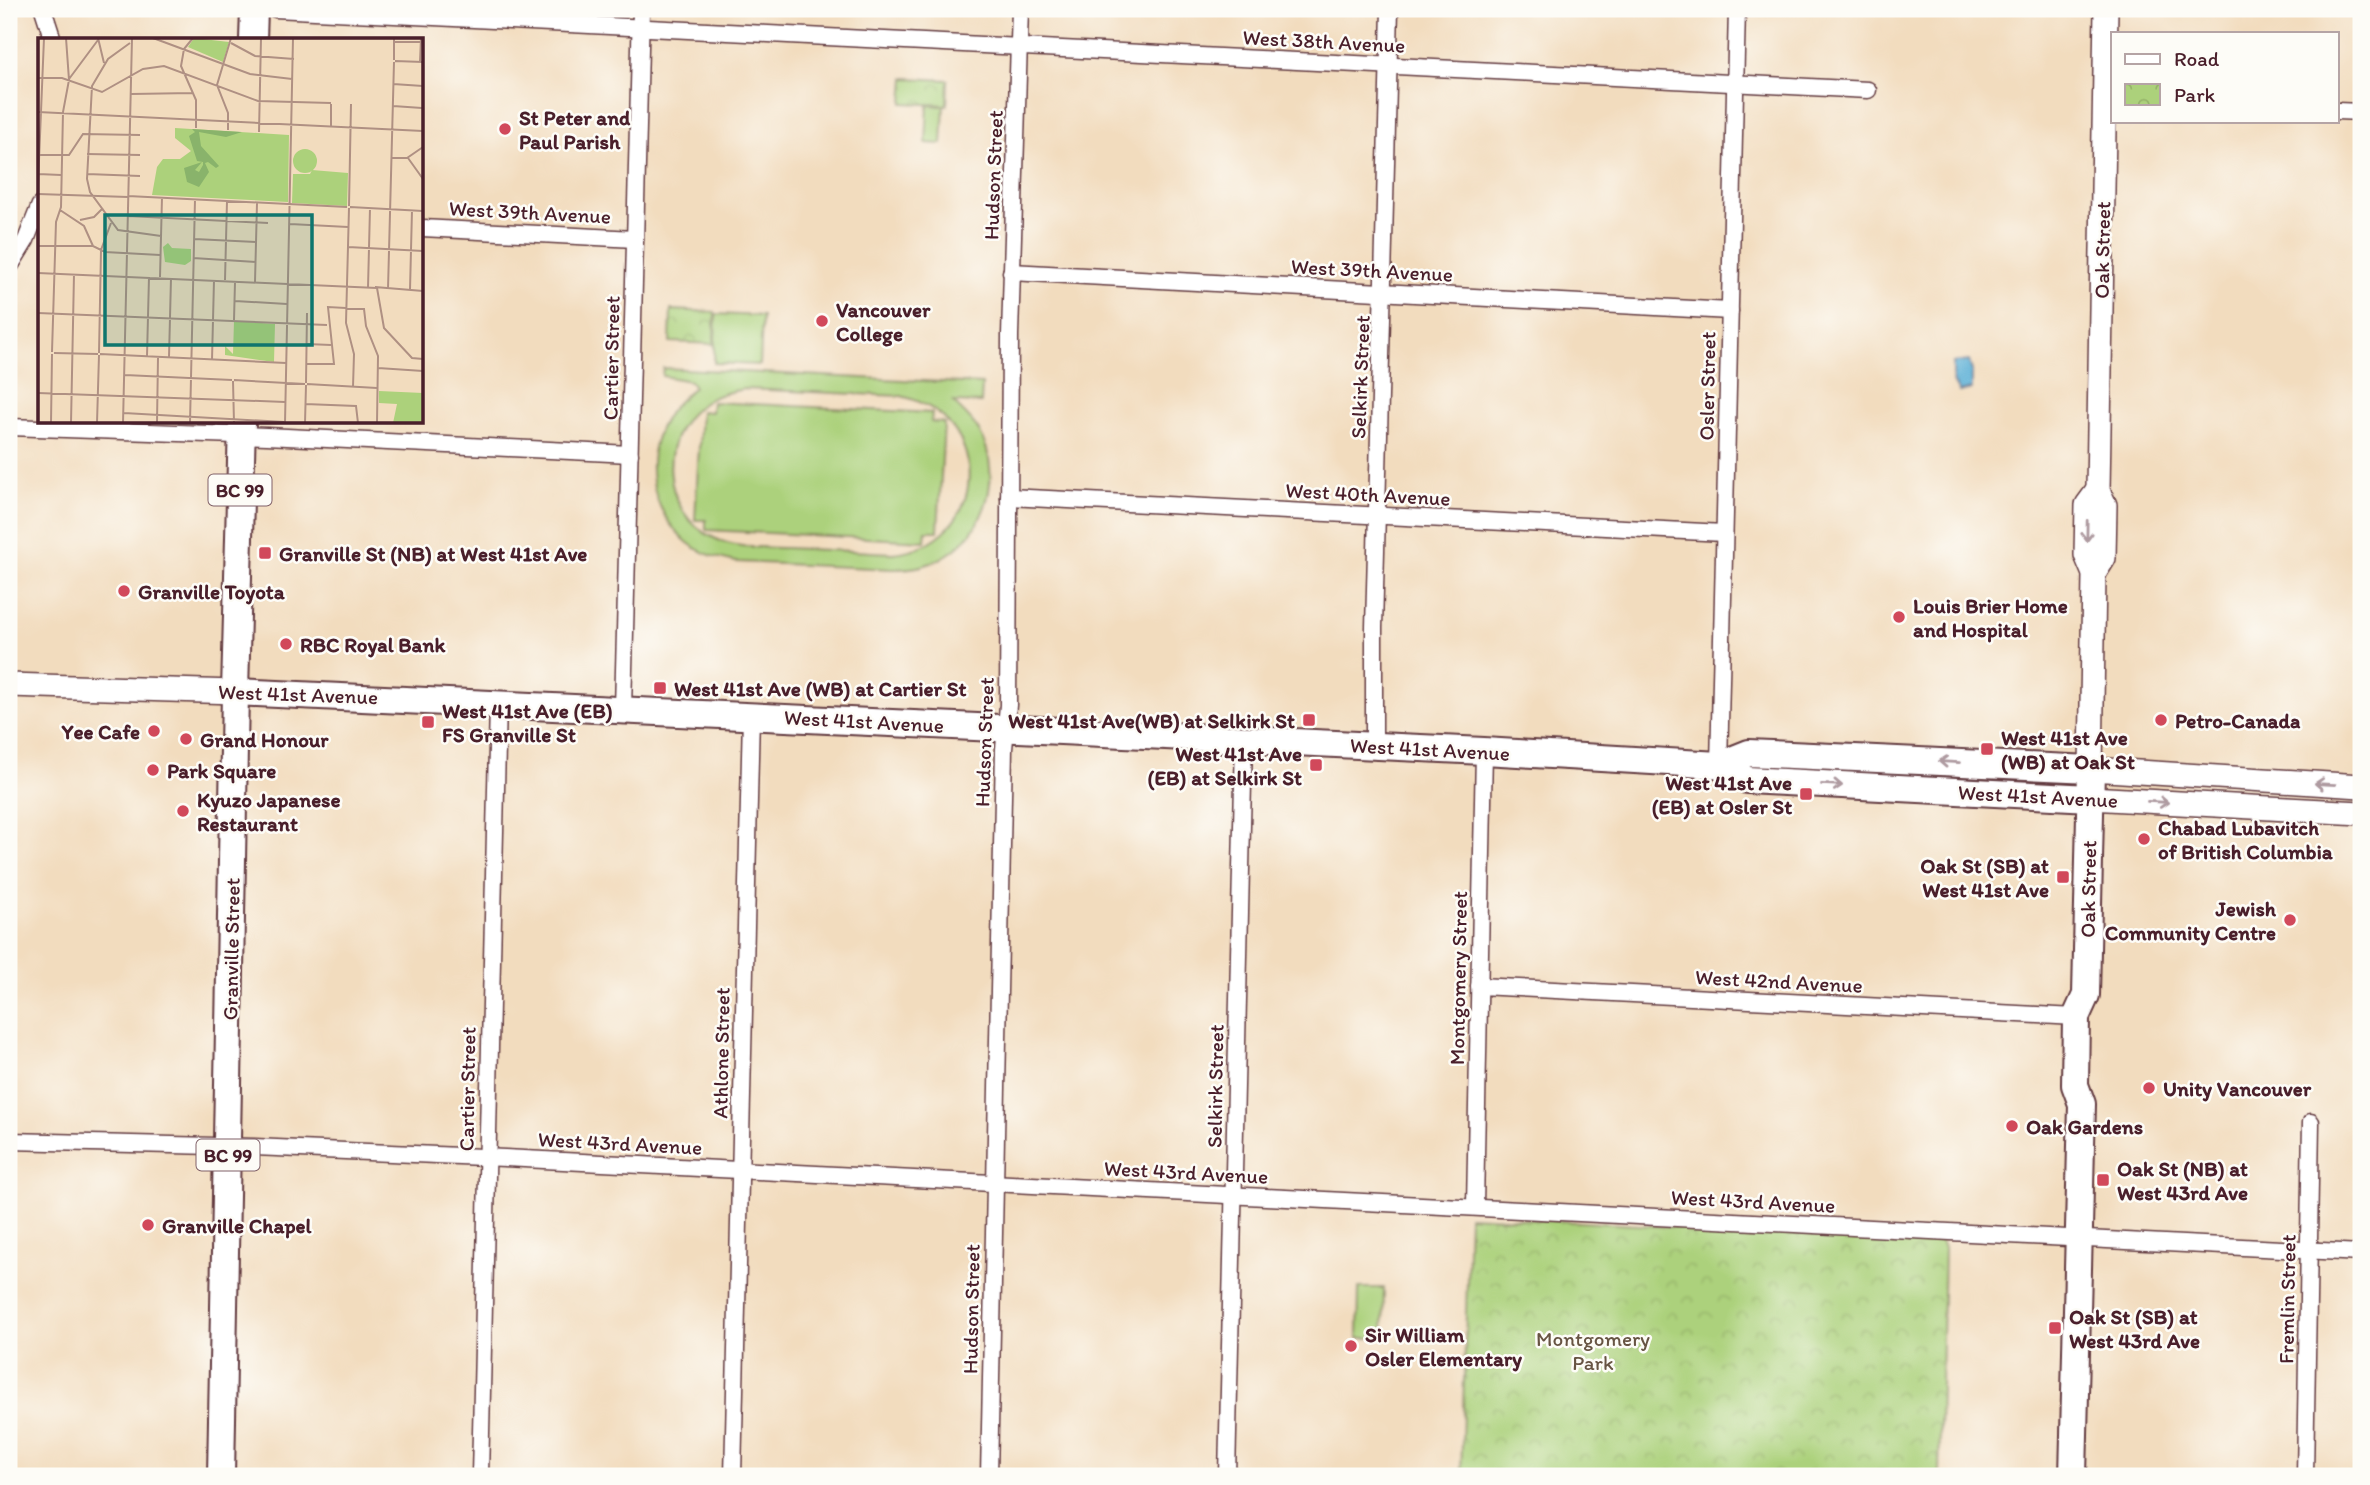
<svg xmlns="http://www.w3.org/2000/svg" width="2370" height="1485" font-family="Itim,sans-serif">
  <defs>
    <pattern id="park-crowns" width="20" height="18" patternUnits="userSpaceOnUse" patternTransform="scale(1.75)"><rect width="20" height="18" fill="#acd17b"/><path d="M2 6a3 3 0 1 1 6 0M12 15a3 3 0 1 1 6 0" fill="none" stroke="#96b36a"/></pattern>
  </defs>
  <rect width="100%" height="100%" fill="#fdfcf7"/>
  <filter id="ink" filterUnits="userSpaceOnUse"><feTurbulence type="fractalNoise" baseFrequency=".0143" numOctaves="2"/><feDisplacementMap in="SourceGraphic" scale="14" xChannelSelector="R" yChannelSelector="G"/><feConvolveMatrix kernelMatrix="1 2 1 2 8 2 1 2 1" color-interpolation-filters="sRGB"/></filter>
  <filter id="wash" filterUnits="userSpaceOnUse"><feTurbulence type="fractalNoise" baseFrequency=".00686" numOctaves="4" result="noise"/><feDisplacementMap in="SourceGraphic" scale="28" xChannelSelector="R" yChannelSelector="G"/><feGaussianBlur stdDeviation="1.57" result="paint"/><feColorMatrix in="noise" values="0 0 0 0 0 0 0 0 0 0 0 0 0 0 0 0 0 1.4 0 .05"/><feComposite in="paint" operator="in"/></filter>
  <g filter="url(#wash)">
    <rect width="100%" height="100%" fill="#f2dcbe"/>
    <g fill="#acd17b" stroke="#7b7853" stroke-width="2" fill-rule="evenodd">
      <path d="M 928,105 L 944,106 L 942,144 L 926,143 Z"/>
      <path d="M 716,314 L 762,316 L 760,365 L 714,363 Z"/>
      <path d="M 663,368 L 982,384 L 981,403 L 953,402 C 962,411 972,419 979,431 C 1006,479 983,543 931,563 C 919,568 906,569 893,569 L 736,562 C 722,559 708,556 695,548 C 653,520 639,463 665,419 C 672,406 683,397 694,387 L 690,381 L 662,376 ZM 745,389 L 901,396 C 995,418 990,543 893,553 C 858,551 822,550 787,548 C 762,547 736,549 714,538 C 660,513 655,434 705,402 C 717,394 731,391 745,389 Z"/>
      <path d="M 712,402 L 932,413 L 931,422 L 944,423 L 938,531 L 926,531 L 925,541 L 706,530 L 706,520 L 695,520 L 701,411 L 711,412 Z"/>
      <path d="M 1359,1288 L 1384,1288 L 1383,1338 L 1358,1338 Z"/>
    </g>
    <g fill="url(#park-crowns)" stroke="#7b7853" stroke-width="2">
      <path d="M 905,78 L 948,80 L 947,105 L 903,103 Z"/>
      <path d="M 671,310 L 715,312 L 714,344 L 670,342 Z"/>
      <path d="M 1469,1216 L 1941,1241 L 1944,1248 L 1939,1476 L 1461,1476 Z"/>
    </g>
    <path fill="#58aed5" stroke="#516680" stroke-width="2" d="M 1969,361 L 1972,371 L 1972,389 L 1959,392 L 1953,382 L 1953,363 Z"/>
  </g>
  <g filter="url(#ink)">
    <g fill="none" stroke-linecap="round" stroke-linejoin="round">
      <g stroke="#633b41" stroke-width="19">
        <g id="minor">
          <path d="M 43,9 L 53,40"/>
          <path d="M 275,9 L 1868,90"/>
          <path d="M 2337,111 L 2361,112"/>
          <path d="M 422,228 L 635,239"/>
          <path d="M 9,268 L 26,240 L 40,205"/>
          <path d="M 1011,272 L 1730,311"/>
          <path d="M 9,427 L 267,436 L 630,454"/>
          <path d="M 1009,497 L 1724,533"/>
          <path d="M 623,709 L 641,9"/>
          <path d="M 1374,746 L 1374,628 L 1390,9"/>
          <path d="M 1719,765 L 1737,9"/>
          <path d="M 1479,986 L 2076,1017"/>
          <path d="M 9,1141 L 254,1147 L 505,1158 L 2361,1253"/>
          <path d="M 1475,1206 L 1484,751"/>
          <path d="M 480,1476 L 498,703"/>
          <path d="M 733,1476 L 751,715"/>
          <path d="M 989,1476 L 1004,749 L 1008,705 L 1010,335 L 1020,9"/>
          <path d="M 1227,1476 L 1244,739"/>
          <path d="M 2305,1476 L 2311,1122"/>
        </g>
      </g>
      <g stroke="#633b41" stroke-width="26">
        <g id="secondary">
          <path d="M 2098,490 L 2087,505 L 2086,555 L 2094,574 L 2091,769 L 2361,786"/>
          <path d="M 2094,574 L 2104,558 L 2105,505 L 2098,490 L 2106,9"/>
          <path d="M 9,685 L 235,692"/>
          <path d="M 2090,798 L 2361,813"/>
        </g>
      </g>
      <g stroke="#633b41" stroke-width="30">
        <g id="primary">
          <path d="M 235,692 L 1484,751 L 1719,765 L 1749,753 L 2091,769 L 2086,995 L 2076,1017 L 2075,1085 L 2082,1104 L 2073,1476"/>
          <path d="M 1719,765 L 1747,780 L 2090,798"/>
        </g>
      </g>
      <g stroke="#633b41" stroke-width="30">
        <g id="trunk">
          <path d="M 253,40 L 254,9"/>
          <path d="M 221,1476 L 235,692 L 242,422"/>
        </g>
      </g>
      <use href="#minor" stroke="#fff" stroke-width="16"/>
      <use href="#secondary" stroke="#fff" stroke-width="23"/>
      <use href="#primary" stroke="#fff" stroke-width="26"/>
      <use href="#trunk" stroke="#fff" stroke-width="26"/>
    </g>
    <defs><path id="oneway-shaft" d="M-6 0H5M1.5-3L5.5 0L1.5 3" fill="none" stroke-width="1.6" stroke-linecap="round" stroke-linejoin="round" transform="scale(1.75)"/></defs>
    <g stroke="#ae9aa0">
      <use href="#oneway-shaft" transform="translate(2087 531) rotate(91)"/>
      <use href="#oneway-shaft" transform="translate(1949 762) rotate(-177)"/>
      <use href="#oneway-shaft" transform="translate(2325 784) rotate(-177)"/>
      <use href="#oneway-shaft" transform="translate(1832 785) rotate(3)"/>
      <use href="#oneway-shaft" transform="translate(2158 802) rotate(3)"/>
    </g>
  </g>
  <g fill="#d1495b" stroke="#fdfcf7" stroke-width="2.5">
    <circle cx="505" cy="129" r="7"/>
    <circle cx="822" cy="321" r="7"/>
    <rect x="258" y="546" width="14" height="14" rx="3.5"/>
    <circle cx="124" cy="591" r="7"/>
    <circle cx="1899" cy="617" r="7"/>
    <circle cx="286" cy="644" r="7"/>
    <rect x="653" y="681" width="14" height="14" rx="3.5"/>
    <rect x="1302" y="713" width="14" height="14" rx="3.5"/>
    <circle cx="2161" cy="720" r="7"/>
    <rect x="421" y="715" width="14" height="14" rx="3.5"/>
    <circle cx="154" cy="731" r="7"/>
    <circle cx="186" cy="739" r="7"/>
    <rect x="1980" y="742" width="14" height="14" rx="3.5"/>
    <rect x="1309" y="758" width="14" height="14" rx="3.5"/>
    <circle cx="153" cy="770" r="7"/>
    <rect x="1799" y="787" width="14" height="14" rx="3.5"/>
    <circle cx="183" cy="811" r="7"/>
    <circle cx="2144" cy="839" r="7"/>
    <rect x="2056" y="870" width="14" height="14" rx="3.5"/>
    <circle cx="2290" cy="920" r="7"/>
    <circle cx="2149" cy="1088" r="7"/>
    <circle cx="2012" cy="1126" r="7"/>
    <rect x="2096" y="1173" width="14" height="14" rx="3.5"/>
    <circle cx="148" cy="1225" r="7"/>
    <rect x="2048" y="1321" width="14" height="14" rx="3.5"/>
    <circle cx="1351" cy="1346" r="7"/>
  </g>
  <g text-anchor="middle" dominant-baseline="central" stroke-width="5" stroke-linejoin="round" paint-order="stroke">
    <g fill="#fdfcf7" stroke="#806168" stroke-width="2">
      <rect x="208.5" y="474.5" width="63" height="31" rx="5"/>
      <rect x="196.5" y="1139.5" width="63" height="31" rx="5"/>
    </g>
    <g font-size="19" font-weight="bold" fill="#4a1f2b">
      <text x="240" y="490">BC 99</text>
      <text x="228" y="1155">BC 99</text>
    </g>
    <g font-size="21" fill="#4a1f2b" stroke="#fdfcf7">
      <text transform="translate(1324 41) rotate(3)">West 38th Avenue</text>
      <text transform="translate(993 175) rotate(-88)">Hudson Street</text>
      <text transform="translate(530 212) rotate(3)">West 39th Avenue</text>
      <text transform="translate(2102 250) rotate(-89)">Oak Street</text>
      <text transform="translate(1372 270) rotate(3)">West 39th Avenue</text>
      <text transform="translate(611 358) rotate(-89)">Cartier Street</text>
      <text transform="translate(1360 377) rotate(-88)">Selkirk Street</text>
      <text transform="translate(1707 386) rotate(-89)">Osler Street</text>
      <text transform="translate(1368 494) rotate(3)">West 40th Avenue</text>
      <text transform="translate(298 694) rotate(2)">West 41st Avenue</text>
      <text transform="translate(864 721) rotate(3)">West 41st Avenue</text>
      <text transform="translate(984 742) rotate(-88)">Hudson Street</text>
      <text transform="translate(1430 749) rotate(3)">West 41st Avenue</text>
      <text transform="translate(2038 796) rotate(3)">West 41st Avenue</text>
      <text transform="translate(2088 889) rotate(-89)">Oak Street</text>
      <text transform="translate(231 949) rotate(-89)">Granville Street</text>
      <text transform="translate(1458 978) rotate(-89)">Montgomery Street</text>
      <text transform="translate(1779 981) rotate(3)">West 42nd Avenue</text>
      <text transform="translate(721 1053) rotate(-89)">Athlone Street</text>
      <text transform="translate(1215 1086) rotate(-89)">Selkirk Street</text>
      <text transform="translate(467 1089) rotate(-89)">Cartier Street</text>
      <text transform="translate(620 1143) rotate(3)">West 43rd Avenue</text>
      <text transform="translate(1186 1172) rotate(3)">West 43rd Avenue</text>
      <text transform="translate(1753 1201) rotate(3)">West 43rd Avenue</text>
      <text transform="translate(2287 1299) rotate(-89)">Fremlin Street</text>
      <text transform="translate(971 1309) rotate(-89)">Hudson Street</text>
    </g>
    <g font-size="21" font-weight="bold" fill="#4a1f2b" stroke="#fdfcf7" text-anchor="start">
      <text x="519" y="117">St Peter and<tspan x="519" dy="24">Paul Parish</tspan></text>
      <text x="836" y="309">Vancouver<tspan x="836" dy="24">College</tspan></text>
      <text x="279" y="553">Granville St (NB) at West 41st Ave</text>
      <text x="138" y="591">Granville Toyota</text>
      <text x="1913" y="605">Louis Brier Home<tspan x="1913" dy="24">and Hospital</tspan></text>
      <text x="300" y="644">RBC Royal Bank</text>
      <text x="674" y="688">West 41st Ave (WB) at Cartier St</text>
      <text x="442" y="710">West 41st Ave (EB)<tspan x="442" dy="24">FS Granville St</tspan></text>
      <text x="1295" y="720" text-anchor="end">West 41st Ave(WB) at Selkirk St</text>
      <text x="2175" y="720">Petro-Canada</text>
      <text x="140" y="731" text-anchor="end">Yee Cafe</text>
      <text x="2001" y="737">West 41st Ave<tspan x="2001" dy="24">(WB) at Oak St</tspan></text>
      <text x="200" y="739">Grand Honour</text>
      <text x="1302" y="753" text-anchor="end">West 41st Ave<tspan x="1302" dy="24">(EB) at Selkirk St</tspan></text>
      <text x="167" y="770">Park Square</text>
      <text x="1792" y="782" text-anchor="end">West 41st Ave<tspan x="1792" dy="24">(EB) at Osler St</tspan></text>
      <text x="197" y="799">Kyuzo Japanese<tspan x="197" dy="24">Restaurant</tspan></text>
      <text x="2158" y="827">Chabad Lubavitch<tspan x="2158" dy="24">of British Columbia</tspan></text>
      <text x="2049" y="865" text-anchor="end">Oak St (SB) at<tspan x="2049" dy="24">West 41st Ave</tspan></text>
      <text x="2276" y="908" text-anchor="end">Jewish<tspan x="2276" dy="24">Community Centre</tspan></text>
      <text x="2163" y="1088">Unity Vancouver</text>
      <text x="2026" y="1126">Oak Gardens</text>
      <text x="2117" y="1168">Oak St (NB) at<tspan x="2117" dy="24">West 43rd Ave</tspan></text>
      <text x="162" y="1225">Granville Chapel</text>
      <text x="2069" y="1316">Oak St (SB) at<tspan x="2069" dy="24">West 43rd Ave</tspan></text>
      <text x="1365" y="1334">Sir William<tspan x="1365" dy="24">Osler Elementary</tspan></text>
    </g>
    <g font-size="21" fill="#675443" stroke="#fdfcf7">
      <text x="1593" y="1338">Montgomery<tspan x="1593" dy="24">Park</tspan></text>
    </g>
  </g>
  <g transform="translate(38 38)">
    <rect width="385" height="385" fill="#f2dcbe"/>
    <path d="M 137,90 L 251,97 L 250,164 L 114,157 L 119,129 L 125,121 L 142,121 L 153,113 L 137,100 ZM255 123a12 12 0 1 1 24 0a12 12 0 1 1-24 0ZM 130,205 L 134,210 L 153,211 L 153,223 L 147,227 L 127,224 L 125,209 Z" fill="#acd17b"/>
    <path d="M 154,91 L 204,94 L 188,99 L 161,94 L 163,108 L 181,128 L 178,130 L 170,124 L 167,125 L 171,134 L 161,149 L 149,144 L 146,130 L 164,124 L 157,132 L 161,134 L 165,127 L 165,124 L 159,123 L 151,98 L 157,94 Z" fill="#89b36b"/>
    <path d="M 156,0 L 191,4 L 185,24 L 150,9 ZM 274,132 L 310,135 L 309,168 L 254,165 L 255,136 L 272,136 ZM 196,283 L 237,286 L 236,324 L 187,317 L 187,308 L 195,316 ZM 341,353 L 385,355 L 385,385 L 355,385 L 359,366 L 341,365 Z" fill="#acd17b"/>
    <path fill="none" stroke="#af9083" stroke-width="2" d="M 60,0 L 66,25M 115,0 L 212,36 L 254,41M 155,0 L 146,11 L 143,28 L 158,62 L 158,90M 356,4 L 385,4M 92,5 L 70,21 L 54,48 L 49,141 L 52,154 L 80,192 L 123,198M 193,5 L 217,18 L 256,21M 356,22 L 356,0M 357,23 L 385,24M 382,24 L 383,0M 0,40 L 24,40 L 64,54 L 105,31 L 126,28 L 220,63 L 293,65M 31,41 L 60,2M 355,46 L 385,48M 93,56 L 155,55M 385,59 L 385,106M 355,68 L 384,70M 0,74 L 385,93M 293,88 L 293,66M 190,92 L 190,75 L 179,47 L 193,0M 221,94 L 223,0M 49,116 L 102,117M 0,117 L 31,117 L 45,96 L 102,97M 353,120 L 369,120 L 385,109M 370,120 L 385,141M 0,136 L 23,137M 49,136 L 102,138M 0,147 L 6,0M 0,156 L 90,159M 90,158 L 309,169M 311,168 L 313,66M 312,169 L 385,173M 311,170 L 308,285 L 316,316 L 315,349M 22,172 L 46,188 L 55,208M 90,178 L 230,185M 42,182 L 56,179 L 65,170M 252,186 L 310,189M 156,201 L 218,204M 0,208 L 55,208 L 67,214 L 122,217M 310,209 L 385,213M 155,220 L 218,224M 0,235 L 339,250M 122,239 L 124,159M 187,242 L 189,163M 217,244 L 219,165M 337,249 L 385,253M 330,250 L 332,170M 339,250 L 346,290 L 374,320 L 385,321M 350,251 L 356,24M 372,252 L 374,172M 197,263 L 249,266M 0,275 L 289,287M 196,282 L 197,244M 269,306 L 293,307M 14,314 L 18,184 L 23,169 L 25,74 L 31,42 L 28,0M 16,315 L 60,316M 61,315 L 63,212 L 73,185M 62,316 L 248,325M 109,318 L 111,239M 131,319 L 133,240M 174,322 L 176,242M 268,326 L 296,326 L 290,269 L 326,271 L 328,288 L 340,318 L 339,385M 340,330 L 385,333M 87,337 L 194,342M 196,342 L 267,346M 195,343 L 196,385M 268,345 L 269,275M 269,346 L 339,350M 0,355 L 247,364M 267,366 L 318,368 L 320,385M 86,375 L 247,384M 13,385 L 14,316M 33,385 L 36,236M 59,385 L 61,317M 85,385 L 94,0M 119,385 L 120,319M 152,385 L 157,161M 247,385 L 255,0M 267,385 L 268,347"/>
    <path fill="#0f766e" fill-opacity="0.15" stroke="#0f766e" stroke-width="3.5" d="M 67,177 L 274,177 L 274,307 L 67,307 Z"/>
    <rect width="385" height="385" fill="none" stroke="#4a1f2b" stroke-width="3.5"/>
  </g>
  <rect width="2370" height="1485" fill="none" stroke="#fdfcf7" stroke-width="35"/>
  <rect x="2111" y="32" width="228" height="91" fill="#fdfcf7" stroke="#b5a4a5" stroke-width="2"/>
  <rect x="2125" y="54" width="35" height="10" fill="#ffffff" stroke="#b5a4a5" stroke-width="2"/>
  <text x="2174" y="66" font-size="21" fill="#4a1f2b">Road</text>
  <rect x="2125" y="84" width="35" height="21" fill="url(#park-crowns)" stroke="#b5a4a5" stroke-width="2"/>
  <text x="2174" y="102" font-size="21" fill="#4a1f2b">Park</text>
</svg>
